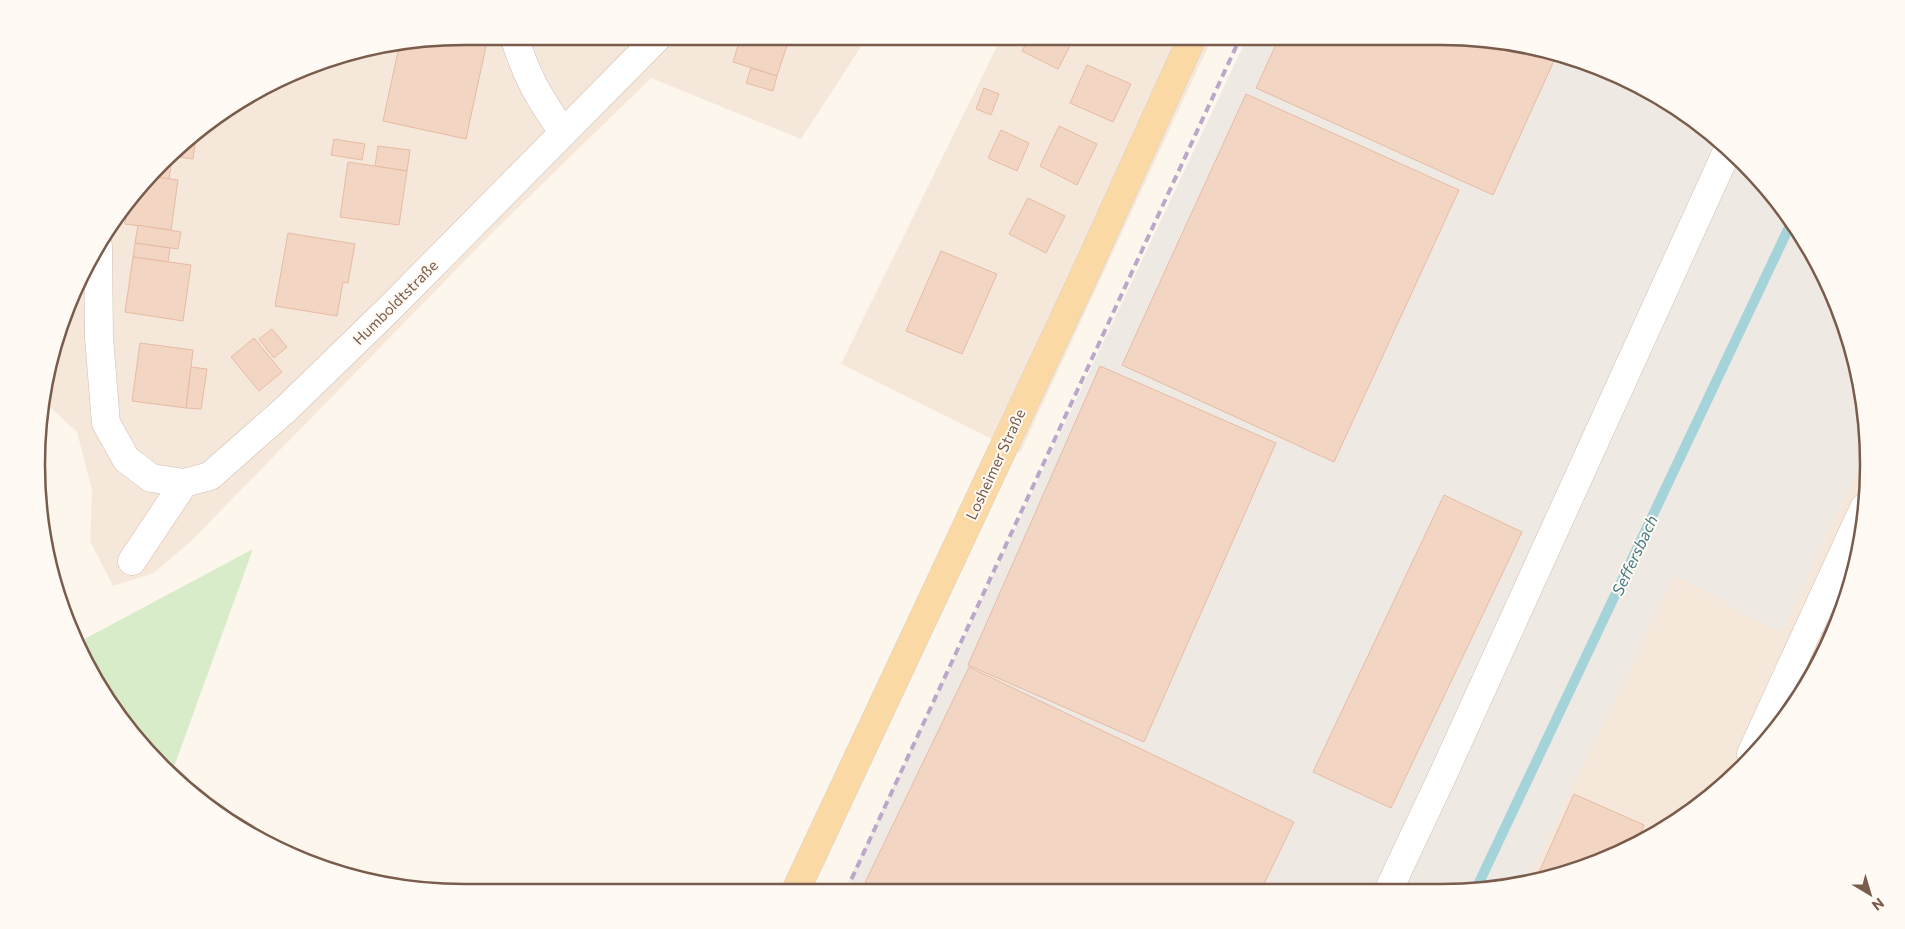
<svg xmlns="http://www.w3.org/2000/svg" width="1905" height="929" font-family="Commissioner,sans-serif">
  <rect width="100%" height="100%" fill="#fdf6ec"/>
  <g fill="#f5e8da">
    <path d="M 465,36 L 868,36 L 801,139 L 651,78 L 489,236 L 192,540 L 154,573 L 113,586 L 90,541 L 92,490 L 77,432 L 51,408 L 44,406 L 45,381 L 69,300 L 108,227 L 204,125 L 327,59 Z"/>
    <path d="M 1002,36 L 1213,36 L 1020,453 L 841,364 Z"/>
    <path d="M 1867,449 L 1869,465 L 1860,548 L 1836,629 L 1780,725 L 1701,804 L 1605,860 L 1527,881 L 1674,576 L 1782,632 Z"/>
  </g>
  <path fill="#efe9e4" d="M 1248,36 L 1441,36 L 1524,45 L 1605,69 L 1679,109 L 1744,162 L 1797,227 L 1836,301 L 1861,381 L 1867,449 L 1782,632 L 1674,576 L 1527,881 L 1497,889 L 844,891 Z"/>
  <path fill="#d8ecc9" d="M 253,549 L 171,775 L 125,725 L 81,654 L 77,643 Z"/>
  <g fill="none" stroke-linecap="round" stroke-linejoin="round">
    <path stroke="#a5d3da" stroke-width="10" d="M 1476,889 L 1792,221"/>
  </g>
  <g fill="#f3d5c3" stroke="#e6bba3">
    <path d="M 741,36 L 790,36 L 777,76 L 733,62 Z"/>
    <path d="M 1030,36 L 1059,36 L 1072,42 L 1058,69 L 1022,51 Z"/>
    <path d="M 1280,36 L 1441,36 L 1524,45 L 1557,54 L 1493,195 L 1256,88 Z"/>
    <path d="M 451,38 L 486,46 L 466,139 L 383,121 L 399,47 Z"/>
    <path d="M 1087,65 L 1131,84 L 1113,122 L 1070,103 Z"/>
    <path d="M 751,68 L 777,76 L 773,91 L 746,83 Z"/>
    <path d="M 984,88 L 999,94 L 991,115 L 976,109 Z"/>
    <path d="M 1246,94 L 1459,190 L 1334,462 L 1122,365 Z"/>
    <path d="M 1059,126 L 1097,144 L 1077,185 L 1040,166 Z"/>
    <path d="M 1001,130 L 1029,143 L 1017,171 L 988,158 Z"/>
    <path d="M 197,131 L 193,159 L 174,156 Z"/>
    <path d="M 334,139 L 365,144 L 362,160 L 331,155 Z"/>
    <path d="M 378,146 L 410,150 L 407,171 L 375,166 Z"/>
    <path d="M 172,159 L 169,179 L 155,177 Z"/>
    <path d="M 348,162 L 407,171 L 399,225 L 340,217 Z"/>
    <path d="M 155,177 L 178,180 L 171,230 L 125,224 L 127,207 Z"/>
    <path d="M 1028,198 L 1065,216 L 1046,253 L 1009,234 Z"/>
    <path d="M 138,225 L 181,232 L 178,249 L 135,243 Z"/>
    <path d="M 288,233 L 355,244 L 348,283 L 343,282 L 337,316 L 275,306 Z"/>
    <path d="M 135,243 L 170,248 L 168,262 L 133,257 Z"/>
    <path d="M 941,251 L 997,274 L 962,354 L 906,331 Z"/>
    <path d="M 133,257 L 191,265 L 183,321 L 125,312 Z"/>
    <path d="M 272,329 L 287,347 L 274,358 L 259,339 Z"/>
    <path d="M 254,338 L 282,372 L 259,391 L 231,357 Z"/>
    <path d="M 140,343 L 193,350 L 186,408 L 132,401 Z"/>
    <path d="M 1100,366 L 1276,443 L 1144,742 L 968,665 Z"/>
    <path d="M 191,367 L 207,369 L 201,409 L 186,408 Z"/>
    <path d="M 1444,495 L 1522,532 L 1391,808 L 1313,772 Z"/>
    <path d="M 969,667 L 1294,822 L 1261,890 L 861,891 Z"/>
    <path d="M 1574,794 L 1644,825 L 1637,841 L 1605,860 L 1536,879 Z"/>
  </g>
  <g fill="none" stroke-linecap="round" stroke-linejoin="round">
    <g stroke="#d1beb0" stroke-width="29">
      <g id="minor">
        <path d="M 514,36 C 526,76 539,98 563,132"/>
        <path d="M 98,246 L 99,338 L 106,423 L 126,459 L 151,478 L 184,483"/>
        <path d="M 132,561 L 184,483 L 210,476 L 286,409 L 391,307 L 659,36"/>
        <path d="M 1751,754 L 1864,508"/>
        <path d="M 1389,889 L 1441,779 L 1728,149"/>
      </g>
    </g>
    <g stroke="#dad1cd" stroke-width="29">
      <path id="major" d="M 795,892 L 1083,278 L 1193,36"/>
    </g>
    <use href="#minor" stroke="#fff" stroke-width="28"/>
    <use href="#major" stroke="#fbd9a5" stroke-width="28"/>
    <path stroke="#b9a8c9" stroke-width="4" stroke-dasharray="8 5" stroke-linecap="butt" d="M 846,891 L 1241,36"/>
  </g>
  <g text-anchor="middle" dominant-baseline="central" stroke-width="4" stroke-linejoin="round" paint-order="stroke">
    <g font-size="15" fill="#7a5c4d" stroke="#fffaf3">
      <text transform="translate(395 302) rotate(-45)">Humboldtstraße</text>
      <text transform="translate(995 464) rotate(-65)">Losheimer Straße</text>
    </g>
    <g font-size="16" font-style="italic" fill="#437c86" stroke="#fffaf3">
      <text transform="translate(1634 555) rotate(-65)">Seffersbach</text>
    </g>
  </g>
  <path d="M0 0H1905V929H0ZM464 45H1441A419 419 0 0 1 1860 464V465A419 419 0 0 1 1441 884H464A419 419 0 0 1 45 465V464A419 419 0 0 1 464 45Z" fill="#fffaf3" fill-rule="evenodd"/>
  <path fill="none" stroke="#7a5c4d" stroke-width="2.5" d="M464 45H1441A419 419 0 0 1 1860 464V465A419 419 0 0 1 1441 884H464A419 419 0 0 1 45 465V464A419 419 0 0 1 464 45Z"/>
  <g transform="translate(1870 894) rotate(142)" stroke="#fffaf3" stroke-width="4" paint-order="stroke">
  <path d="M0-4L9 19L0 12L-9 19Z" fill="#7a5c4d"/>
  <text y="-8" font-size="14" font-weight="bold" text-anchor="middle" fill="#7a5c4d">N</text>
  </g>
</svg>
